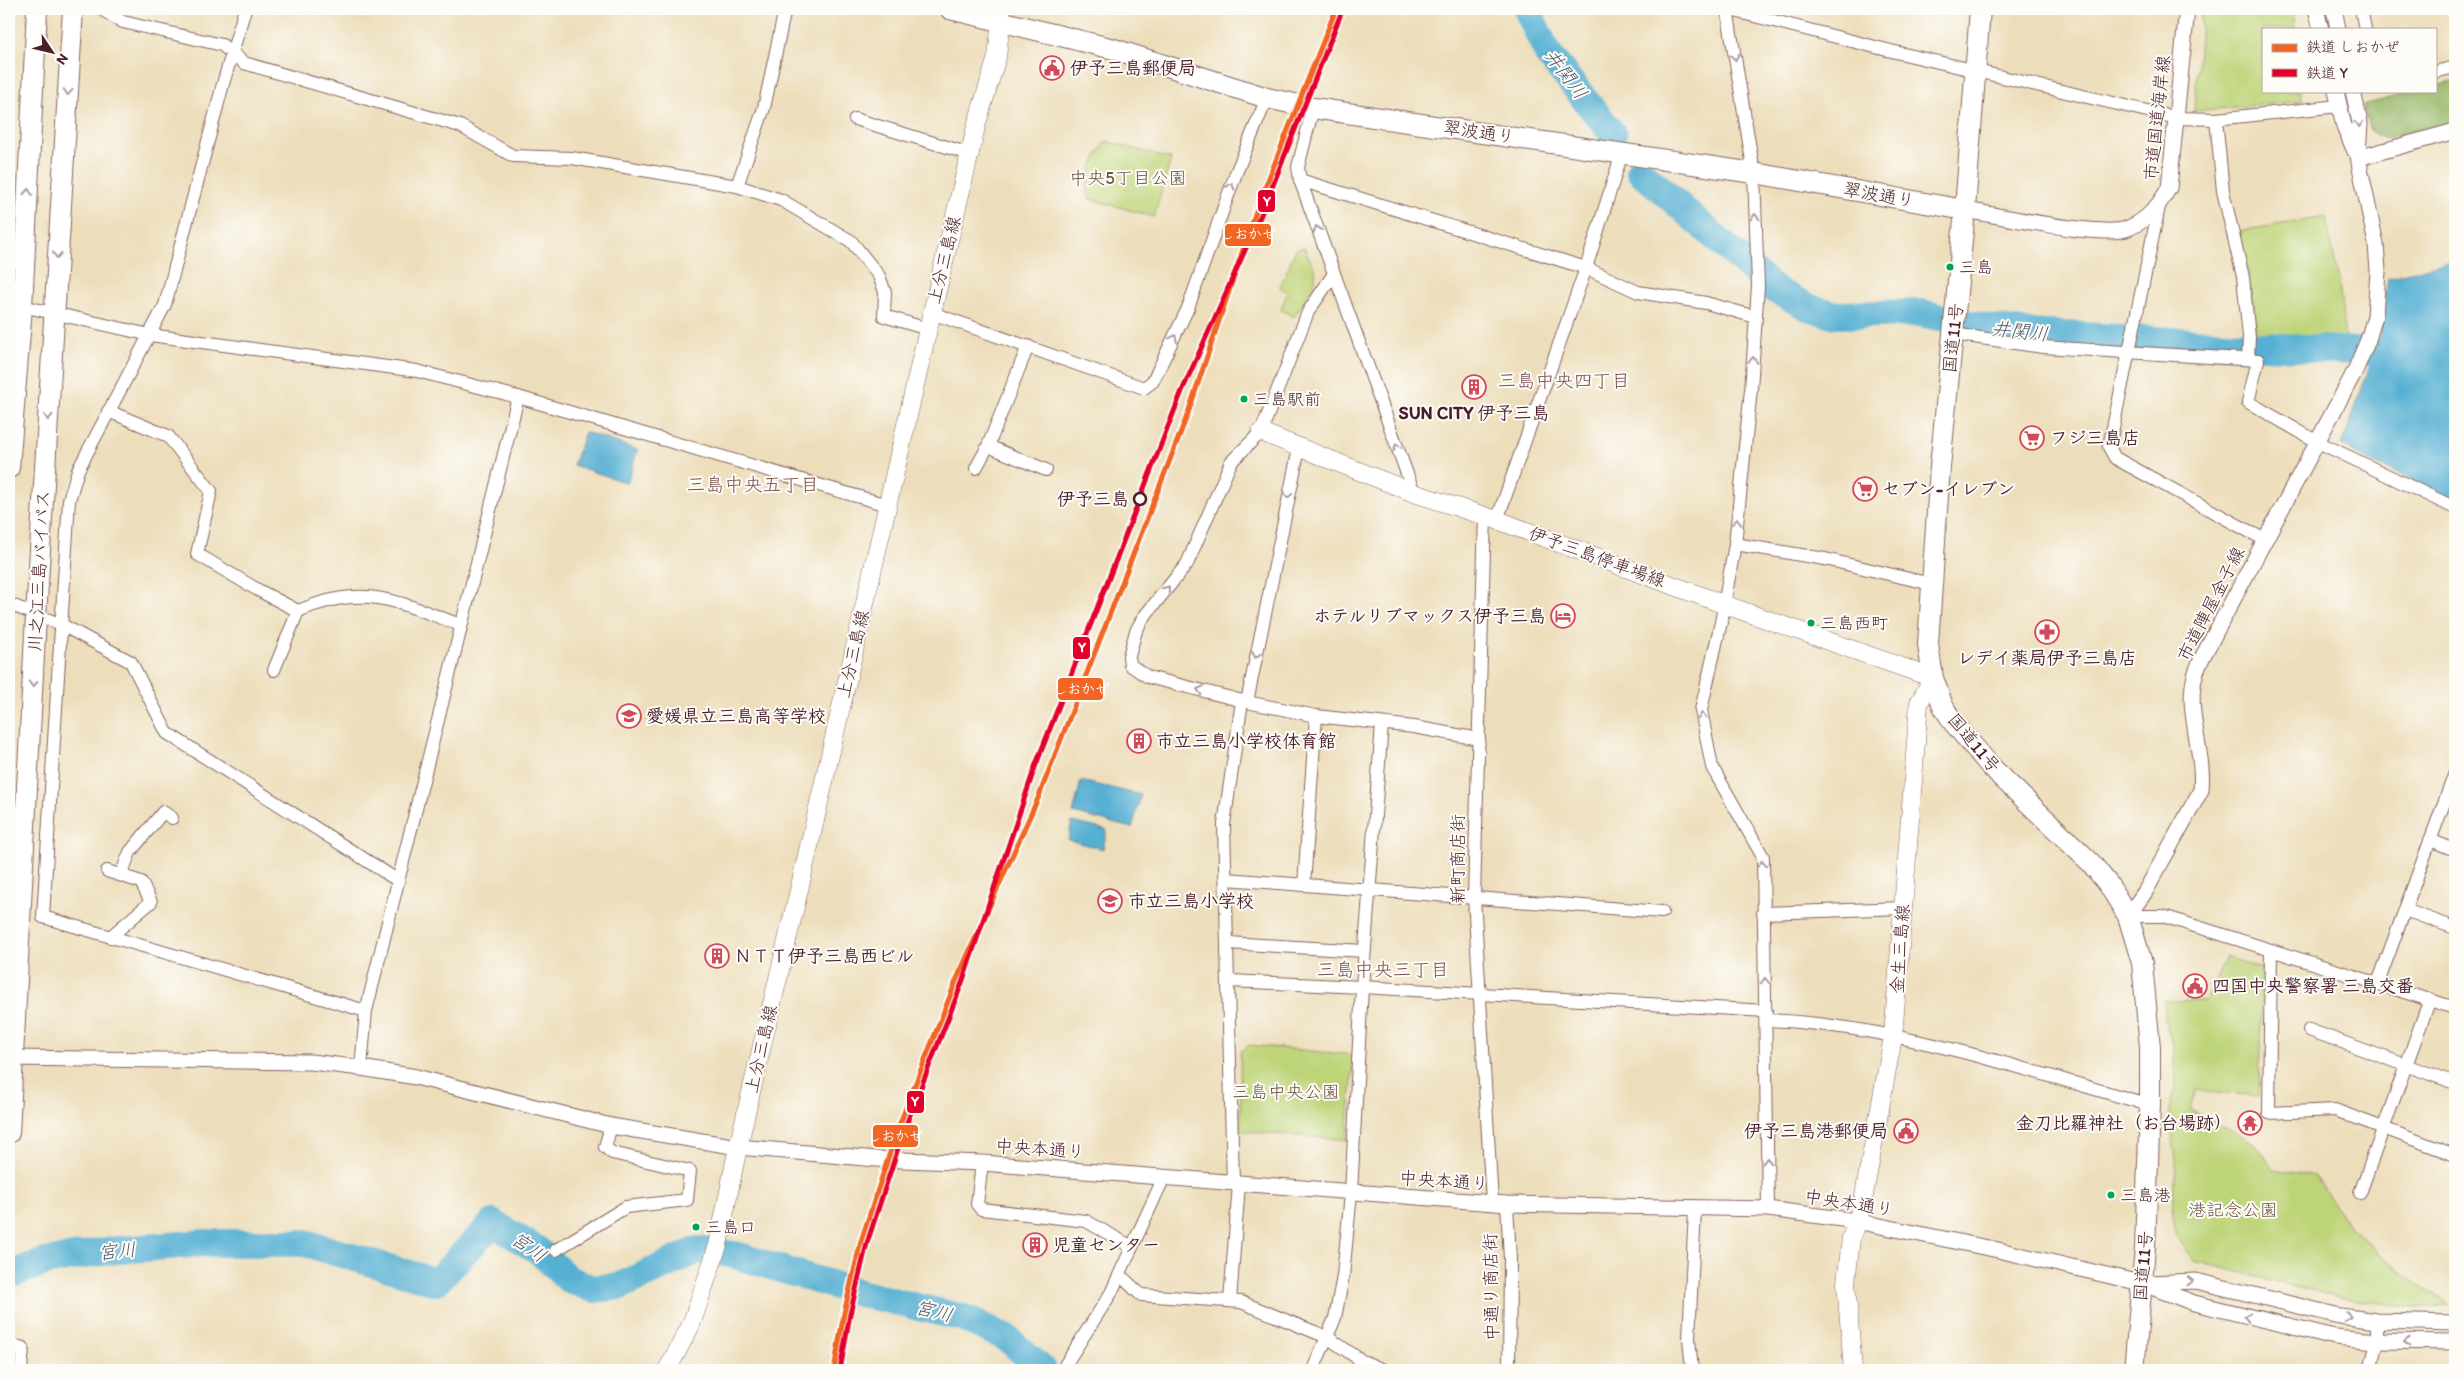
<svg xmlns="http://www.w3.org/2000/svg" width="2464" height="1379" font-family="Itim,'Klee One',sans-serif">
  <rect width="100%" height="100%" fill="#fdfcf7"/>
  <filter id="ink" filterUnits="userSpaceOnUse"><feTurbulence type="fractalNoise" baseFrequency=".02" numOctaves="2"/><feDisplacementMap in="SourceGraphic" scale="10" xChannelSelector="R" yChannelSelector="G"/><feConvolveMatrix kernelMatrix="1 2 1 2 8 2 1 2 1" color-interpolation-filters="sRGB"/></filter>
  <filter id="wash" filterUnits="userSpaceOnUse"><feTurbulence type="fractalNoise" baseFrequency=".0096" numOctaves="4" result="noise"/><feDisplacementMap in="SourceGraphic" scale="20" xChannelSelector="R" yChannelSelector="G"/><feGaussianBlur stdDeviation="1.12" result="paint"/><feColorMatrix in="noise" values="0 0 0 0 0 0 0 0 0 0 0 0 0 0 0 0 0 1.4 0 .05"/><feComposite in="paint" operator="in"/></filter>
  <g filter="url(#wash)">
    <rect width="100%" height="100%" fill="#eddebb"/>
    <g fill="#bed478" stroke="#847a52">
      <path d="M 2202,9 L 2293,9 L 2295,29 L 2263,29 L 2263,91 L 2301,91 L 2302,101 L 2194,111 Z"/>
      <path d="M 1106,141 L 1171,159 L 1154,217 L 1090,199 C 1082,179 1096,158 1106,141 Z"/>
      <path d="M 2326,217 L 2339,282 L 2345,338 L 2256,335 L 2250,282 L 2239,231 Z"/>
      <path d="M 1304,247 L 1316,272 L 1314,285 L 1294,317 L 1281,310 L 1287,293 L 1280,287 L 1296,249 Z"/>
      <path d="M 2226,957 L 2262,968 L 2259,1096 L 2196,1090 L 2190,1109 L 2252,1142 L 2274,1169 L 2315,1176 L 2348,1226 L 2403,1273 L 2451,1305 L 2420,1308 L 2343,1298 L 2194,1261 L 2175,1236 L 2173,1215 L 2176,1160 L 2169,1114 L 2176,1087 L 2173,1047 L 2165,1021 L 2164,1001 L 2206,1001 Z"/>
      <path d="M 1249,1045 L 1354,1055 L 1347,1140 L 1241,1131 L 1240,1052 Z"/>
    </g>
    <path fill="#96b668" stroke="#706a4a" d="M 2455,81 L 2455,120 L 2384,139 L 2370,131 L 2363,105 L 2417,91 L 2435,91 L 2435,86 Z"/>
    <g fill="#56b0d3" stroke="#50687f">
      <path d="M 2455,260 L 2455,501 L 2356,454 L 2342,445 L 2380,336 L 2388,278 Z"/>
      <path d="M 585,432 L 638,450 L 627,483 L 573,465 Z"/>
      <path d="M 1081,781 L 1141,795 L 1132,828 L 1073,813 Z"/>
      <path d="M 1072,822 L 1107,830 L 1103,849 L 1068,840 Z"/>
    </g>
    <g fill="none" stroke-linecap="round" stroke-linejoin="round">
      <g stroke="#56b0d3" stroke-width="28">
        <path d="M 1527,9 L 1548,54 L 1613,134"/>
        <path d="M 1640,171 L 1775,290 L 1810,308 L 1836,315 L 1921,313 L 1982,327 L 2029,333 L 2411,354"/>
        <path d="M 9,1275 L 45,1262 L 107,1251 L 204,1243 L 305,1243 L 436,1282 L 493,1223 L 539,1251 L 568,1279 L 593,1289 L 620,1286 L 698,1250 L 735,1255 L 859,1293 L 964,1318 L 1008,1339 L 1043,1370"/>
      </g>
    </g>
  </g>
  <g filter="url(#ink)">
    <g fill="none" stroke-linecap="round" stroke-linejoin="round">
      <g stroke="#83625d" stroke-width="14">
        <g id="minor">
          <path d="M 101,9 L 123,22 L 222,45 L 244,63 L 460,126 L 513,156 L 572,158 L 737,186 L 781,200 L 851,241 L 879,276 L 885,292 L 884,316 L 928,329"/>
          <path d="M 245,9 L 223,84 L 165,305 L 78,470 L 69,500 L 43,917 L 366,1011"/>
          <path d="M 1727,9 L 1754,173 L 1758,286 L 1751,389 L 1735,544 L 1721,622 L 1701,710 L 1712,767 L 1763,857 L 1768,1209"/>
          <path d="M 1727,9 L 1887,50 L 2177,118 L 2216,119 L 2339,106"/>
          <path d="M 2361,9 L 2365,29"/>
          <path d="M 2435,72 L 2455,67"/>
          <path d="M 1313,108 L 1298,167 L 1300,180 L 1414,493"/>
          <path d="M 855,119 L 970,154"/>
          <path d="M 2216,119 L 2223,191 L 2243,277 L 2249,337 L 2248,359"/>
          <path d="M 1300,180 L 1586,268 L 1638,292 L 1706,303 L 1756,317"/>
          <path d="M 737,186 L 764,108 L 785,9"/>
          <path d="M 2159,207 L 2109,447 L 2115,458 L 2265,540"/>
          <path d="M 1333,275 L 1308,312 L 1261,432 L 1231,462 L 1187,564 L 1143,618 L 1136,631 L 1129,656 L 1130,665 L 1148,677 L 1247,702 L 1316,716 L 1414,727 L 1479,739"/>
          <path d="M 9,303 L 150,335 L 417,371 L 518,397 L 887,505"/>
          <path d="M 932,313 L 1144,388 L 1153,381 L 1188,308 L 1236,173 L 1267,98"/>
          <path d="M 1953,334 L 2043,347 L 2258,360 L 2248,402 L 2316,441 L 2455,508"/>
          <path d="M 108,411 L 168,436 L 211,491 L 197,554 L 258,590 L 298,611 C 366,582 396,602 461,625"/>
          <path d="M 988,446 L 1046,470"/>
          <path d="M 976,468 L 988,446 L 1028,346"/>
          <path d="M 1485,516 L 1474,897 L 1492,1203"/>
          <path d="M 1497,520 L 1586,268 L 1622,153"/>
          <path d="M 1735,544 L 1825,559 L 1931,584"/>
          <path d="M 9,604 L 62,625 L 131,662 L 167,733 L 397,880"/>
          <path d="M 274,670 L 298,611"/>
          <path d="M 1247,702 L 1299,448"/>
          <path d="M 2430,840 L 2455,850"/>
          <path d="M 107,871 L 141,882 L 151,902 L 110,937"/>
          <path d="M 121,875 L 130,852 L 163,812 L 172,818"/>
          <path d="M 1226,879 L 1662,912"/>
          <path d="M 1304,885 L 1316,716"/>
          <path d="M 2405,910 L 2455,928"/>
          <path d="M 1763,913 L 1903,908"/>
          <path d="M 2128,916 L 2163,916 L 2455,1008"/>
          <path d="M 1228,943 L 1364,951"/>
          <path d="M 2271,951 L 2269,1113 L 2335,1110 L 2455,1155"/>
          <path d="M 1229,981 L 1362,987 L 1766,1011"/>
          <path d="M 2378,983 L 2455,773"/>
          <path d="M 1766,1020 C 1895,1025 2026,1070 2150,1105"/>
          <path d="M 2309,1030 L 2455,1083"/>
          <path d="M 361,1068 L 366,1011 L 518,397"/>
          <path d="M 982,1163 L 977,1204 L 981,1209 L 1086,1221 L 1132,1247"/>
          <path d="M 1233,1184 L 1224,824 L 1242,701"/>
          <path d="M 2360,1193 L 2430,999"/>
          <path d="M 1507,1204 L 1510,1259 L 1509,1370"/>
          <path d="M 556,1250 L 626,1207 L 687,1200 L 690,1171 L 612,1153 L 605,1147 L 611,1126"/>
          <path d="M 1120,1275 L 1141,1295 L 1241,1302 L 1327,1337 L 1362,1361 L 1384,1370"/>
          <path d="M 1230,1301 L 1239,1184"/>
          <path d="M 9,1344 L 23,1348 L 21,1370"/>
          <path d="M 1062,1370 L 1111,1293 L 1164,1177"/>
          <path d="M 1313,1370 L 1335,1318 L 1343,1276 L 1351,1193 L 1362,987 L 1382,724"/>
          <path d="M 1692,1370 L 1689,1339 L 1695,1209"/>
          <path d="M 2370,1370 L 2377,1341 L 2377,1321"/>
        </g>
      </g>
      <g stroke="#83625d" stroke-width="17">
        <g id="tertiary">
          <path d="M 2316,9 L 2321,29"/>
          <path d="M 2334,9 L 2338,29"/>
          <path d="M 2353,91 L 2360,123 L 2358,154"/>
          <path d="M 2358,158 L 2455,131"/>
          <path d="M 1965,210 C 1997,215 2101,238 2126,229 C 2147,221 2158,207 2169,188 L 2187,9"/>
          <path d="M 2128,916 L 2145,892 L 2201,790 C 2205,753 2185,711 2195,676 C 2196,670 2200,664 2202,658 L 2355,371 L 2368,340 L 2375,316 L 2378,271 L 2376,244 L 2358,158 L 2344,126 L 2336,91"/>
          <path d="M 9,1058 L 311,1062 L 361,1068 L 416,1077 L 611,1126 L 738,1147 L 876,1159 L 982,1163 L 1507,1204 L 1768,1209 L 1856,1221 L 1998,1250 L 2141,1283 L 2194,1303 L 2335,1337 L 2377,1341 L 2455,1342"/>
          <path d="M 2148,1283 L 2196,1281 L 2340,1316 L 2377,1321 L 2455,1323"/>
        </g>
      </g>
      <g stroke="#83625d" stroke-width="19">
        <g id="secondary">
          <path d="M 1261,432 L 1414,493 L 1497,520 L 1723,604 L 1933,678 L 1919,703 L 1893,1037 L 1862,1206 L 1851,1238 L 1846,1283 L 1853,1370"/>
          <path d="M 667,1370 L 691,1325 L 718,1245 L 738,1147 L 799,890 L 928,329 L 977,123 L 997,57 L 1001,20 L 1000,9"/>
        </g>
      </g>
      <g stroke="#83625d" stroke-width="22">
        <g id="trunk">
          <path d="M 950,9 L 1114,49 L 1267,98 L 1313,108 L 1754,173 L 1965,210"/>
          <path d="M 1980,9 L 1965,210 L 1940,467 L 1928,644 L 1933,678 L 1943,706 L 1953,722 L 1991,767 L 2091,863 L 2108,884 L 2128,916 L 2142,963 L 2150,1047 L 2150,1105 L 2145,1248 L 2134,1370"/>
          <path d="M 9,468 L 22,307 L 37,9"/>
          <path d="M 9,1133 L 36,616 L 73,9"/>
        </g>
      </g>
      <use href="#minor" stroke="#fff" stroke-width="12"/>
      <use href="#tertiary" stroke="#fff" stroke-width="15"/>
      <use href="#secondary" stroke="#fff" stroke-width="18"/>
      <use href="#trunk" stroke="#fff" stroke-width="20"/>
      <g stroke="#fdfcf7" stroke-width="9">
        <path id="rail-1" d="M 834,1370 L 844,1313 L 861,1241 L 898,1128 L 956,981 L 1039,796 L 1187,416 L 1257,208 L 1336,9"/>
      </g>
      <g stroke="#fdfcf7" stroke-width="9">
        <path id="rail-2" d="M 840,1370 L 850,1314 L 867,1243 L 904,1130 L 962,983 L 1035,767 L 1182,391 L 1263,210 L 1342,11"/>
      </g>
      <use href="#rail-1" stroke="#f26522" stroke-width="5"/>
      <use href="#rail-2" stroke="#e4002b" stroke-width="5"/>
    </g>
    <defs><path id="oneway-chevron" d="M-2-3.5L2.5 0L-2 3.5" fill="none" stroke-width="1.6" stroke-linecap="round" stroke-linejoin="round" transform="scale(1.25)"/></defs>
    <g stroke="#ae9aa0">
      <use href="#oneway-chevron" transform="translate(1735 57) rotate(81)"/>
      <use href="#oneway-chevron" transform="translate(68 92) rotate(94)"/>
      <use href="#oneway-chevron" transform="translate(2359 124) rotate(86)"/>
      <use href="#oneway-chevron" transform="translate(1231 186) rotate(-70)"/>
      <use href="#oneway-chevron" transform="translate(28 192) rotate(-87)"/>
      <use href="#oneway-chevron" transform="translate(1755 217) rotate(-92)"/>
      <use href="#oneway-chevron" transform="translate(1317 229) rotate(-109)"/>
      <use href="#oneway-chevron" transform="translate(57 255) rotate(94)"/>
      <use href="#oneway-chevron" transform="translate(1174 338) rotate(-64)"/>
      <use href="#oneway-chevron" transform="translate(1753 360) rotate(-86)"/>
      <use href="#oneway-chevron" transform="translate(48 417) rotate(93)"/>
      <use href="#oneway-chevron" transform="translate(1397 447) rotate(-110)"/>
      <use href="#oneway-chevron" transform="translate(1288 495) rotate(103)"/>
      <use href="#oneway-chevron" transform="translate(1737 522) rotate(-84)"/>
      <use href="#oneway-chevron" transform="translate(1167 589) rotate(-51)"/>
      <use href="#oneway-chevron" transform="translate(1256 655) rotate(101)"/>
      <use href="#oneway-chevron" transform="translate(33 684) rotate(93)"/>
      <use href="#oneway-chevron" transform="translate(1200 690) rotate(-166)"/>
      <use href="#oneway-chevron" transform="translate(1702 716) rotate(-97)"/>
      <use href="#oneway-chevron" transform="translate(1762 864) rotate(-92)"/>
      <use href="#oneway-chevron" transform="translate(1765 981) rotate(-92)"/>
      <use href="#oneway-chevron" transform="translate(1767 1161) rotate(-91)"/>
      <use href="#oneway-chevron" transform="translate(2190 1281)"/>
      <use href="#oneway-chevron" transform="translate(2247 1317) rotate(-165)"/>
      <use href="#oneway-chevron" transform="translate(2348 1317) rotate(8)"/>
      <use href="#oneway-chevron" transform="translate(2407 1342) rotate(-179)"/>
    </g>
  </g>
  <defs>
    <g id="civic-ring" transform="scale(1.25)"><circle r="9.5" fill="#fdfcf7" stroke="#d1495b" stroke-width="1.5"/><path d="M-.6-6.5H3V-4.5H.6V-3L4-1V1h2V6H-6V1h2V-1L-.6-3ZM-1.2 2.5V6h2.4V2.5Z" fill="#d1495b"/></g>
    <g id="building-ring" transform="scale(1.25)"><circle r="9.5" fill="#fdfcf7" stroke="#d1495b" stroke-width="1.5"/><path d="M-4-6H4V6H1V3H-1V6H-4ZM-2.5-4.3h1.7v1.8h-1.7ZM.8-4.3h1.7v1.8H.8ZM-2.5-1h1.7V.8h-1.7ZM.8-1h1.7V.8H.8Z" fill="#d1495b"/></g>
    <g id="supermarket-ring" transform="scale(1.25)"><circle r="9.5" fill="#fdfcf7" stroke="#d1495b" stroke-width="1.5"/><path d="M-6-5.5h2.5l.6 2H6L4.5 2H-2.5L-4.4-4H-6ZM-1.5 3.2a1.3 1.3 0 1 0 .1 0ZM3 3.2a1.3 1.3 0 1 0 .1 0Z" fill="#d1495b"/></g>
    <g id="hotel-ring" transform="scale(1.25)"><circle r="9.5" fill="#fdfcf7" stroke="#d1495b" stroke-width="1.5"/><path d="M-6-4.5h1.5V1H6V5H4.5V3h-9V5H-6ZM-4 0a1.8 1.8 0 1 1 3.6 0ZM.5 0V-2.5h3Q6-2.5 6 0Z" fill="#d1495b"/></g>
    <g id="pharmacy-ring" transform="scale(1.25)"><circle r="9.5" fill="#fdfcf7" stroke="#d1495b" stroke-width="1.5"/><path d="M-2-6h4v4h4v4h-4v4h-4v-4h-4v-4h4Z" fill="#d1495b"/></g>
    <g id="school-ring" transform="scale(1.25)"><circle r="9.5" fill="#fdfcf7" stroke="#d1495b" stroke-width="1.5"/><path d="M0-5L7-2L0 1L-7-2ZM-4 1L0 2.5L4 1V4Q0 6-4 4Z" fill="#d1495b"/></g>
    <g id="temple-ring" transform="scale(1.25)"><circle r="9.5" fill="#fdfcf7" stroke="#d1495b" stroke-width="1.5"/><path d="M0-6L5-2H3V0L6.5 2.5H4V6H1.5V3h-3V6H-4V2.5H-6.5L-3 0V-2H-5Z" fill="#d1495b"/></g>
  </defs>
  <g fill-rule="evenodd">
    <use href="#civic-ring" x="1052" y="68"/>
    <use href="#building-ring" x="1474" y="387"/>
    <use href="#supermarket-ring" x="2032" y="438"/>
    <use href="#supermarket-ring" x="1865" y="489"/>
    <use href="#hotel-ring" x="1563" y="616"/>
    <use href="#pharmacy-ring" x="2047" y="632"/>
    <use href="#school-ring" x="629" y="716"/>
    <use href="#building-ring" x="1139" y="741"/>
    <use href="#school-ring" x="1110" y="901"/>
    <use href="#building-ring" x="717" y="956"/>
    <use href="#civic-ring" x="2195" y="986"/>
    <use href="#temple-ring" x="2250" y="1123"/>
    <use href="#civic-ring" x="1906" y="1131"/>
    <use href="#building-ring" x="1035" y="1245"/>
  </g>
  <g fill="#00a651" stroke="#fdfcf7" stroke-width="2">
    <circle cx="1950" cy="267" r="4.5"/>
    <circle cx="1244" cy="399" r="4.5"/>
    <circle cx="1811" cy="623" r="4.5"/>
    <circle cx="2111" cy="1195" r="4.5"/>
    <circle cx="696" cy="1227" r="4.5"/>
  </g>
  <circle fill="#fdfcf7" stroke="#4a1f2b" stroke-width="2.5" cx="1140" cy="499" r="6"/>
  <g text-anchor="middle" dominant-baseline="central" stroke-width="4" stroke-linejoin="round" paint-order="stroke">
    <g font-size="17" fill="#4a1f2b" stroke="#fdfcf7" text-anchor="start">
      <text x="1959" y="267">三島</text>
      <text x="1253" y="399">三島駅前</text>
      <text x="1820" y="623">三島西町</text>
      <text x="2120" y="1195">三島港</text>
      <text x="705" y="1227">三島口</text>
    </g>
    <g font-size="18" font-weight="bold" fill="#4a1f2b" stroke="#fdfcf7" text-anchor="start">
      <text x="1070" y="68">伊予三島郵便局</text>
      <text x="1474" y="413" text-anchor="middle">SUN CITY 伊予三島</text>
      <text x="2050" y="438">フジ三島店</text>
      <text x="1882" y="489">セブン-イレブン</text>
      <text x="1546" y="616" text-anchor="end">ホテルリブマックス伊予三島</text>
      <text x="2047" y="658" text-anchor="middle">レデイ薬局伊予三島店</text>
      <text x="646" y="716">愛媛県立三島高等学校</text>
      <text x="1156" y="741">市立三島小学校体育館</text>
      <text x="1128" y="901">市立三島小学校</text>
      <text x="734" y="956">ＮＴＴ伊予三島西ビル</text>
      <text x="2212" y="986">四国中央警察署 三島交番</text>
      <text x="2232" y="1123" text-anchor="end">金刀比羅神社（お台場跡）</text>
      <text x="1888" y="1131" text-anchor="end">伊予三島港郵便局</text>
      <text x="1052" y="1245">児童センター</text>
    </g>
    <g font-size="18" fill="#4a1f2b" stroke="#fdfcf7">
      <text transform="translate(2157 118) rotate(-84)">市道国道海岸線</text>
      <text transform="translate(1479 132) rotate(8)">翠波通り</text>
      <text transform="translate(1879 195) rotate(10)">翠波通り</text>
      <text transform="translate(944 260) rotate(-76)">上分三島線</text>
      <text transform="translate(1953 338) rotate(-84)">国道11号</text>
      <text transform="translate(1597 557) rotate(20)">伊予三島停車場線</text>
      <text transform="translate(39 571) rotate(-87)">川之江三島バイパス</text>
      <text transform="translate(2211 604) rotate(-63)">市道陣屋金子線</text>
      <text transform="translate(853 654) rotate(-77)">上分三島線</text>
      <text transform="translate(1974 743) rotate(50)">国道11号</text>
      <text transform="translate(1458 859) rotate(-90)">新町商店街</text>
      <text transform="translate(1900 949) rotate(-86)">金生三島線</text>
      <text transform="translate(761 1049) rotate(-77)">上分三島線</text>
      <text transform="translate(1040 1149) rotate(4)">中央本通り</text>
      <text transform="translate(1444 1181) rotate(4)">中央本通り</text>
      <text transform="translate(1849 1203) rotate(9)">中央本通り</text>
      <text transform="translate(2143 1266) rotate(-85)">国道11号</text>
      <text transform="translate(1491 1287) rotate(-91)">中通り商店街</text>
    </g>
    <g font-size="18" fill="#6d5542" stroke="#fdfcf7">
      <text x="1128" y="178">中央5丁目公園</text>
      <text x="1286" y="1092">三島中央公園</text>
      <text x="2233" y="1210">港記念公園</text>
    </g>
    <g font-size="18" font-weight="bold" fill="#4a1f2b" stroke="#fdfcf7" text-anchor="end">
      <text x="1129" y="499">伊予三島</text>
    </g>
    <g font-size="19" font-style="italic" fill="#4f596e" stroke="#fdfcf7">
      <text transform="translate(1566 74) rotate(53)">井関川</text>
      <text transform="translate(2020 331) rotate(6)">井関川</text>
      <text transform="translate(529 1247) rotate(35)">宮川</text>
      <text transform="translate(117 1251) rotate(-6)">宮川</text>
      <text transform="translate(934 1311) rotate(14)">宮川</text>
    </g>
    <g font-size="19" fill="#7e5253" stroke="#fdfcf7">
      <text x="1564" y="380">三島中央四丁目</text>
      <text x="753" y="484">三島中央五丁目</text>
      <text x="1383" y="969">三島中央三丁目</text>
    </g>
  </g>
  <g stroke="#fdfcf7" stroke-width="2">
    <rect x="1257" y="189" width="19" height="24" rx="5" fill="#e4002b"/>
    <rect x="1224" y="223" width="48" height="24" rx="5" fill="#f26522"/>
    <rect x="1072" y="636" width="19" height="24" rx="5" fill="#e4002b"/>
    <rect x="1057" y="677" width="47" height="24" rx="5" fill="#f26522"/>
    <rect x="906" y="1090" width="19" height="24" rx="5" fill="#e4002b"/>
    <rect x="872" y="1124" width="47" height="24" rx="5" fill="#f26522"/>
  </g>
  <g font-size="14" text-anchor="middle" font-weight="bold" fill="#fff">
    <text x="1267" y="206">Y</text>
    <text x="1248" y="239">しおかぜ</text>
    <text x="1082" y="652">Y</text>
    <text x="1081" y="694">しおかぜ</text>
    <text x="915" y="1106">Y</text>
    <text x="895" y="1141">しおかぜ</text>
  </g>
  <rect width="2464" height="1379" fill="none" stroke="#fdfcf7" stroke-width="30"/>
  <rect x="2262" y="28" width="175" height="65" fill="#fdfcf7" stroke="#b5a4a5"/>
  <rect x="2272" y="44" width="25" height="8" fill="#f26522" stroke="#b5a4a5"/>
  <text x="2306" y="52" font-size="15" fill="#4a1f2b">鉄道 しおかぜ</text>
  <rect x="2272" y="69" width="25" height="8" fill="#e4002b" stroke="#b5a4a5"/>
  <text x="2306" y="78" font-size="15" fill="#4a1f2b">鉄道 Y</text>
  <g transform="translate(52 52) rotate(125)" stroke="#fdfcf7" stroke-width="4" paint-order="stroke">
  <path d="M0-4L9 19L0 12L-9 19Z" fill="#4a1f2b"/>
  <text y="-8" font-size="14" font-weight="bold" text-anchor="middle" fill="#4a1f2b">N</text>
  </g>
</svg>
